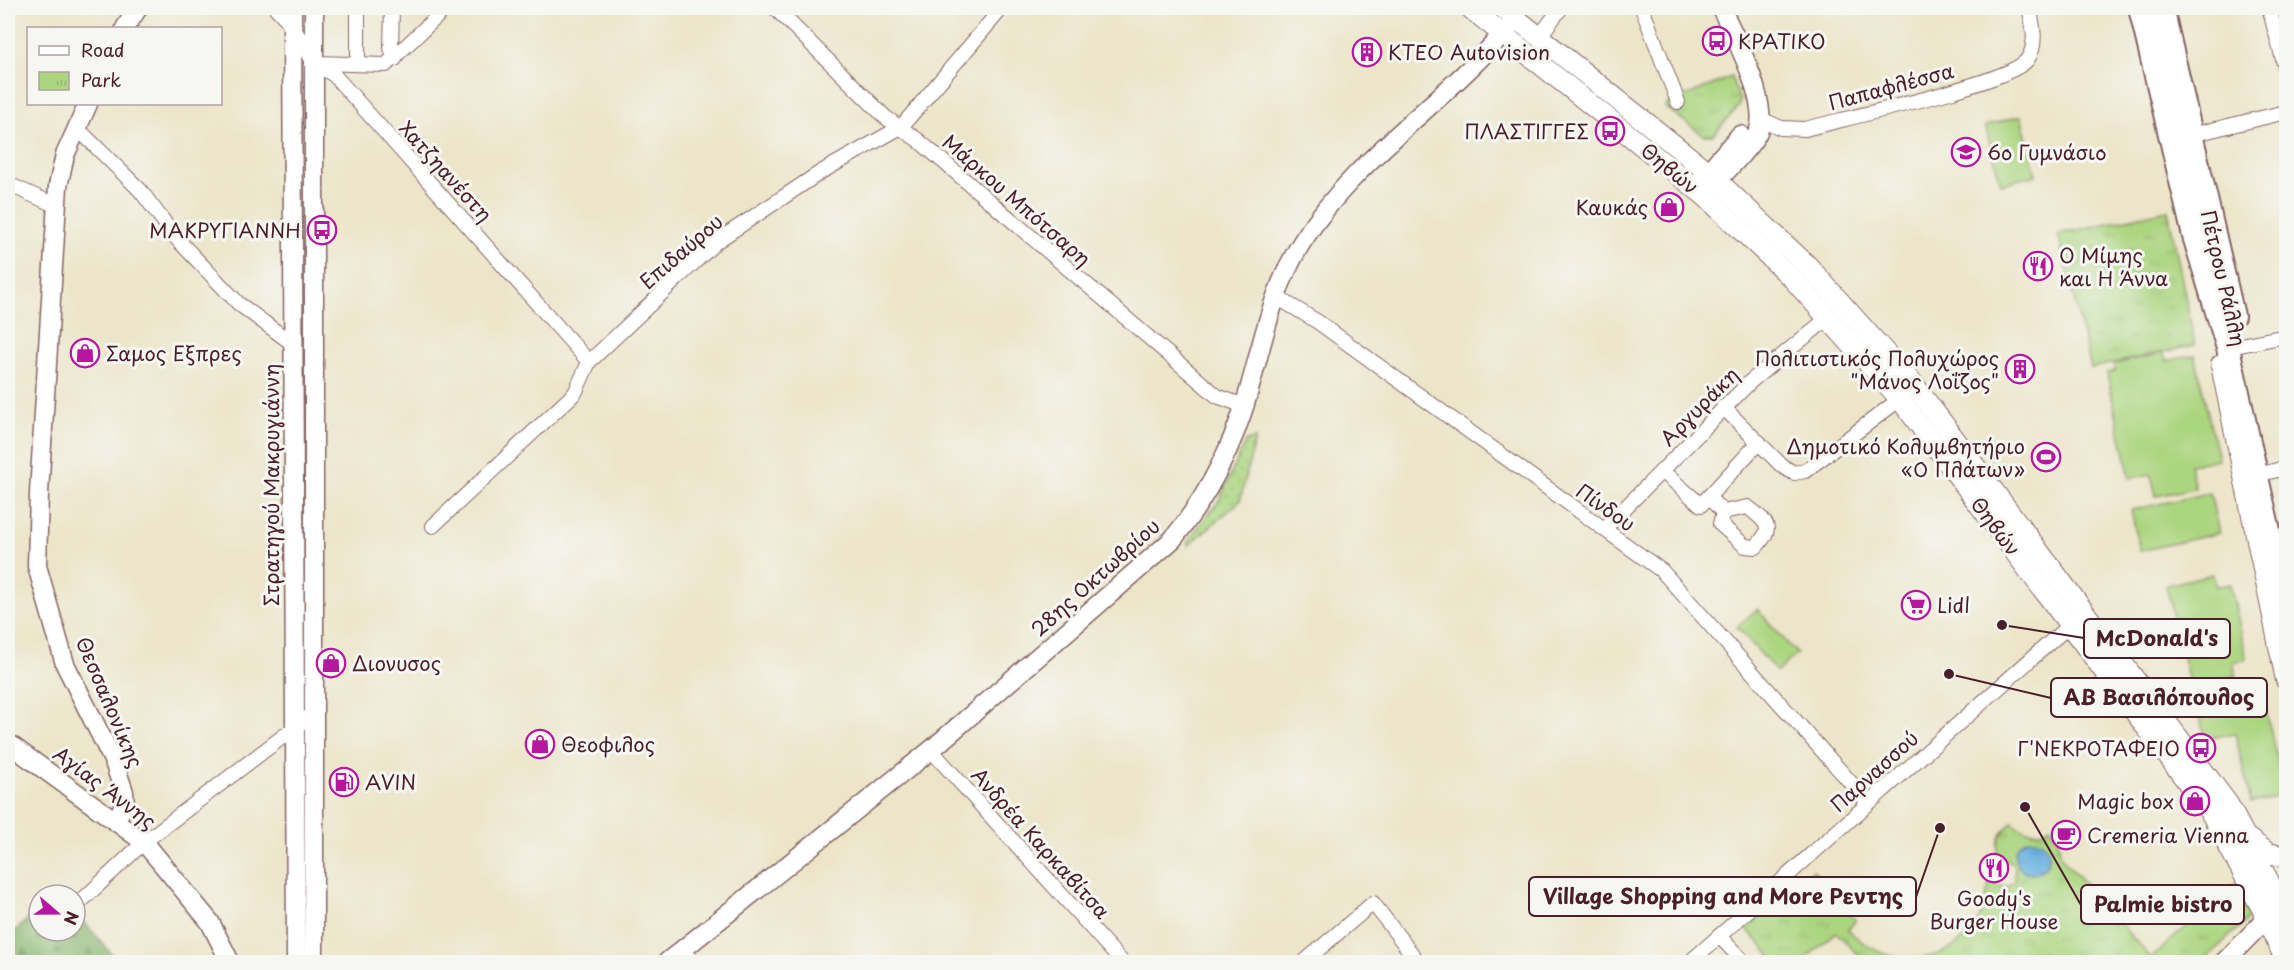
<svg xmlns="http://www.w3.org/2000/svg" width="2294" height="970" font-family="'Playpen Sans',sans-serif">
  <defs>
    <pattern id="grass-dots" width="8" height="8" patternUnits="userSpaceOnUse" patternTransform="scale(1.5)"><rect width="8" height="8" fill="#acd580"/><path d="M2 2h.1M6 6h.1" fill="none" stroke="#96b66f" stroke-width="1.8" stroke-linecap="round"/></pattern>
    <pattern id="forest-firs" width="22" height="20" patternUnits="userSpaceOnUse" patternTransform="scale(1.5)"><rect width="22" height="20" fill="#89b66e"/><path d="M5 1l3.5 6h-7zM16 11l3.5 6h-7z" fill="#72935b"/></pattern>
    <pattern id="park-tufts" width="24" height="20" patternUnits="userSpaceOnUse" patternTransform="scale(1.5)"><rect width="24" height="20" fill="#acd580"/><path d="M3 7l-1-3M5 7V3M7 7l1-3M15 17l-1-3M17 17v-4M19 17l1-3" fill="none" stroke="#96b66f"/></pattern>
    <pattern id="water-ripples" width="26" height="14" patternUnits="userSpaceOnUse" patternTransform="scale(1.5)"><rect width="26" height="14" fill="#67b1df"/><path d="M2 4q2-2 4 0t4 0M15 11q2-2 4 0t4 0" fill="none" stroke="#578fb5"/></pattern>
  </defs>
  <rect width="100%" height="100%" fill="#f6f6f2"/>
  <filter id="ink" filterUnits="userSpaceOnUse"><feTurbulence type="fractalNoise" baseFrequency=".0167" numOctaves="2"/><feDisplacementMap in="SourceGraphic" scale="12" xChannelSelector="R" yChannelSelector="G"/><feConvolveMatrix kernelMatrix="1 2 1 2 8 2 1 2 1" color-interpolation-filters="sRGB"/></filter>
  <filter id="wash" filterUnits="userSpaceOnUse"><feTurbulence type="fractalNoise" baseFrequency=".008" numOctaves="4" result="noise"/><feDisplacementMap in="SourceGraphic" scale="24" xChannelSelector="R" yChannelSelector="G"/><feGaussianBlur stdDeviation="1.35" result="paint"/><feColorMatrix in="noise" values="0 0 0 0 0 0 0 0 0 0 0 0 0 0 0 0 0 1.4 0 .05"/><feComposite in="paint" operator="in"/></filter>
  <g filter="url(#wash)">
    <rect width="100%" height="100%" fill="#ece5c9"/>
    <path fill="url(#grass-dots)" stroke="#7b7a56" stroke-width="1.5" d="M 1255,439 L 1240,501 L 1188,546 L 1190,538 L 1218,502 L 1246,441 Z"/>
    <path fill="url(#forest-firs)" stroke="#6a6a4c" stroke-width="1.5" d="M 39,908 L 39,931 L 75,931 L 75,912 L 119,962 L 8,962 L 8,938 Z"/>
    <g fill="url(#park-tufts)" stroke="#7b7a56" stroke-width="1.5">
      <path d="M 1731,77 L 1740,100 L 1739,106 L 1713,135 L 1703,135 L 1665,107 L 1669,103 Z"/>
      <path d="M 2168,210 L 2195,345 L 2091,368 L 2058,234 Z"/>
      <path d="M 2012,822 C 2024,832 2036,836 2050,826 L 2058,839 L 2061,857 L 2151,958 L 2237,882 L 2249,918 L 2202,962 L 1865,962 L 1836,932 L 1802,962 L 1764,962 L 1771,956 L 1746,928 L 1813,870 L 1856,920 L 1848,929 C 1881,968 1947,970 1976,924 C 1984,910 1987,894 1990,879 L 2001,887 L 2008,886 L 2014,881 L 2015,867 L 2008,860 L 1999,859 C 1994,843 2001,833 2012,822 Z"/>
    </g>
    <g fill="#acd580" stroke="#7b7a56" stroke-width="1.5">
      <path d="M 2021,116 L 2036,175 L 2001,184 L 1985,126 Z"/>
      <path d="M 2163,353 L 2166,361 L 2195,355 L 2218,459 L 2190,465 L 2195,488 L 2156,496 L 2151,474 L 2130,478 L 2107,373 L 2115,371 L 2114,364 Z"/>
      <path d="M 2210,493 L 2219,533 L 2140,551 L 2131,510 Z"/>
      <path d="M 2213,574 L 2216,587 L 2230,584 L 2247,659 L 2233,662 L 2236,676 L 2190,687 L 2166,585 Z"/>
      <path d="M 1757,609 L 1797,654 L 1777,672 L 1737,627 Z"/>
      <path d="M 2261,689 L 2285,795 L 2251,803 L 2235,733 L 2205,739 L 2197,704 Z"/>
    </g>
    <circle fill="url(#water-ripples)" stroke="#586885" stroke-width="1.5" cx="2032" cy="856" r="17"/>
  </g>
  <g filter="url(#ink)">
    <g fill="none" stroke-linecap="round" stroke-linejoin="round">
      <g stroke="#836462" stroke-width="16">
        <g id="minor">
          <path d="M 276,8 L 292,25 L 314,63 L 334,75 L 589,362"/>
          <path d="M 392,8 L 391,48 L 395,59"/>
          <path d="M 775,8 L 885,117 L 918,140 L 1217,396 L 1244,406"/>
          <path d="M 1642,8 L 1678,102"/>
          <path d="M 2269,8 L 2286,71"/>
          <path d="M 1539,37 L 1561,8"/>
          <path d="M 315,63 L 386,65 L 446,8"/>
          <path d="M 358,64 L 358,8"/>
          <path d="M 1761,119 L 1781,128 L 1805,129 C 1842,119 2009,83 2027,60 C 2038,45 2033,24 2029,8"/>
          <path d="M 77,128 L 140,190 L 177,239 L 239,304 L 293,344"/>
          <path d="M 2191,135 L 2286,112"/>
          <path d="M 8,184 L 57,206"/>
          <path d="M 1275,296 L 1318,322 L 1662,571 L 1868,802"/>
          <path d="M 2240,345 L 2286,336"/>
          <path d="M 1723,407 L 1782,466 L 1794,473 L 1805,471 L 1900,399"/>
          <path d="M 1662,471 L 1701,505 L 1759,442"/>
          <path d="M 2269,472 L 2286,468"/>
          <path d="M 1708,497 L 1723,512 L 1720,524 L 1745,546 L 1756,547 C 1775,526 1767,523 1748,507 L 1723,512"/>
          <path d="M 433,526 L 575,393 L 589,362 L 717,241 L 821,172 L 901,127 L 1002,8"/>
          <path d="M 1604,529 L 1751,381 L 1828,318"/>
          <path d="M 931,750 L 1122,962"/>
          <path d="M 75,907 L 144,842 L 314,713"/>
          <path d="M 1719,936 L 1744,962"/>
          <path d="M 683,949 L 693,962"/>
          <path d="M 1304,962 L 1373,903 L 1418,962"/>
          <path d="M 1690,962 L 2074,621"/>
        </g>
      </g>
      <g stroke="#836462" stroke-width="21">
        <g id="tertiary">
          <path d="M 292,8 L 296,962"/>
          <path d="M 314,8 L 314,962"/>
          <path d="M 125,28 L 138,8"/>
          <path d="M 88,104 L 65,155 L 58,186 L 39,493 L 37,566 L 65,664 L 114,762 L 124,792 L 125,805 L 115,820"/>
          <path d="M 1699,182 L 1740,135"/>
          <path d="M 1709,190 C 1723,174 1747,152 1757,134 C 1772,106 1734,35 1721,8"/>
          <path d="M 8,743 L 144,842 L 210,922 L 230,962"/>
          <path d="M 667,962 L 931,750 L 1172,540 C 1205,500 1229,454 1245,404 C 1262,348 1270,293 1302,242 C 1356,156 1448,101 1512,23"/>
          <path d="M 2224,962 L 2267,918"/>
        </g>
      </g>
      <g stroke="#836462" stroke-width="22">
        <g id="secondary">
          <path d="M 1470,8 L 1705,196 L 1793,279 L 1900,399 L 2212,815 L 2267,918 L 2286,962"/>
          <path d="M 1503,8 L 1708,172 L 1808,266 L 1915,386 L 2228,804 L 2286,914"/>
          <path d="M 2221,365 L 2286,680"/>
          <path d="M 2249,839 L 2268,853 L 2286,857"/>
        </g>
      </g>
      <g stroke="#836462" stroke-width="26">
        <g id="primary">
          <path d="M 2140,8 L 2194,236 L 2228,348 L 2286,607"/>
          <path d="M 2162,8 L 2233,316"/>
          <path d="M 2283,962 L 2284,955"/>
        </g>
      </g>
      <use href="#minor" stroke="#fff" stroke-width="14"/>
      <use href="#tertiary" stroke="#fff" stroke-width="18"/>
      <use href="#secondary" stroke="#fff" stroke-width="20"/>
      <use href="#primary" stroke="#fff" stroke-width="22"/>
    </g>
  </g>
  <defs>
    <g id="bus-ring" transform="scale(1.5)"><circle r="9.5" fill="#f6f6f2" stroke="#b5179e" stroke-width="1.5"/><path d="M-5-6H5V4H4V6H2V4H-2V6H-4V4H-5ZM-3.5-4V0h7V-4ZM-3.5 1.2v1.5H-2V1.2ZM2 1.2v1.5H3.5V1.2Z" fill="#b5179e"/></g>
    <g id="building-ring" transform="scale(1.5)"><circle r="9.5" fill="#f6f6f2" stroke="#b5179e" stroke-width="1.5"/><path d="M-4-6H4V6H1V3H-1V6H-4ZM-2.5-4.3h1.7v1.8h-1.7ZM.8-4.3h1.7v1.8H.8ZM-2.5-1h1.7V.8h-1.7ZM.8-1h1.7V.8H.8Z" fill="#b5179e"/></g>
    <g id="school-ring" transform="scale(1.5)"><circle r="9.5" fill="#f6f6f2" stroke="#b5179e" stroke-width="1.5"/><path d="M0-5L7-2L0 1L-7-2ZM-4 1L0 2.5L4 1V4Q0 6-4 4Z" fill="#b5179e"/></g>
    <g id="shop-ring" transform="scale(1.5)"><circle r="9.5" fill="#f6f6f2" stroke="#b5179e" stroke-width="1.5"/><path d="M-5-2.5h2.3a2.7 3.5 0 0 1 5.4 0H5L5.5 6h-11ZM-1.5-2.5h3a1.5 2.3 0 0 0-3 0Z" fill="#b5179e"/></g>
    <g id="restaurant-ring" transform="scale(1.5)"><circle r="9.5" fill="#f6f6f2" stroke="#b5179e" stroke-width="1.5"/><path d="M-5-6h1v4h1v-4h1v4h1v-4h1v5L-1.5 .5V6h-2V.5L-5-1ZM5-6V6H3V1.5H1.5Q1.5-4 5-6Z" fill="#b5179e"/></g>
    <g id="stadium-ring" transform="scale(1.5)"><circle r="9.5" fill="#f6f6f2" stroke="#b5179e" stroke-width="1.5"/><path d="M0-5a6.5 5 0 1 0 0 10a6.5 5 0 1 0 0-10ZM-3.5-1.8h7v3.6h-7Z" fill="#b5179e"/></g>
    <g id="supermarket-ring" transform="scale(1.5)"><circle r="9.5" fill="#f6f6f2" stroke="#b5179e" stroke-width="1.5"/><path d="M-6-5.5h2.5l.6 2H6L4.5 2H-2.5L-4.4-4H-6ZM-1.5 3.2a1.3 1.3 0 1 0 .1 0ZM3 3.2a1.3 1.3 0 1 0 .1 0Z" fill="#b5179e"/></g>
    <g id="fuel-ring" transform="scale(1.5)"><circle r="9.5" fill="#f6f6f2" stroke="#b5179e" stroke-width="1.5"/><path d="M-5.5-6h7V0h2V4h1.3V-2.5L3-4.5l.8-.8L6-3V5H2.5V1h-1V6h-7ZM-4.2-4.7v3.2H.2V-4.7Z" fill="#b5179e"/></g>
    <g id="cafe-ring" transform="scale(1.5)"><circle r="9.5" fill="#f6f6f2" stroke="#b5179e" stroke-width="1.5"/><path d="M-5.5-4.5H6V0H3Q3 3.5 0 3.5H-2.5Q-5.5 3.5-5.5 0ZM3-3.2v2h1.7v-2ZM-6 4.5H4V6H-6Z" fill="#b5179e"/></g>
  </defs>
  <g fill-rule="evenodd">
    <use href="#bus-ring" x="1717" y="41"/>
    <use href="#building-ring" x="1367" y="52"/>
    <use href="#bus-ring" x="1610" y="131"/>
    <use href="#school-ring" x="1966" y="152"/>
    <use href="#shop-ring" x="1669" y="207"/>
    <use href="#bus-ring" x="322" y="230"/>
    <use href="#restaurant-ring" x="2038" y="266"/>
    <use href="#shop-ring" x="85" y="353"/>
    <use href="#building-ring" x="2020" y="369"/>
    <use href="#stadium-ring" x="2046" y="457"/>
    <use href="#supermarket-ring" x="1916" y="605"/>
    <use href="#shop-ring" x="331" y="663"/>
    <use href="#shop-ring" x="540" y="744"/>
    <use href="#bus-ring" x="2201" y="748"/>
    <use href="#fuel-ring" x="344" y="782"/>
    <use href="#shop-ring" x="2195" y="801"/>
    <use href="#cafe-ring" x="2066" y="835"/>
    <use href="#restaurant-ring" x="1994" y="868"/>
  </g>
  <g text-anchor="middle" dominant-baseline="central" stroke-width="6" stroke-linejoin="round" paint-order="stroke">
    <g font-size="20" fill="#4a1f2b" stroke="#f6f6f2" text-anchor="start">
      <text x="1738" y="41">ΚΡΑΤΙΚΟ</text>
      <text x="1388" y="52">ΚΤΕΟ Autovision</text>
      <text x="1589" y="131" text-anchor="end">ΠΛΑΣΤΙΓΓΕΣ</text>
      <text x="1987" y="152">6ο Γυμνάσιο</text>
      <text x="1648" y="207" text-anchor="end">Καυκάς</text>
      <text x="301" y="230" text-anchor="end">ΜΑΚΡΥΓΙΑΝΝΗ</text>
      <text x="2059" y="255">Ο Μίμης<tspan x="2059" dy="23">και Η Άννα</tspan></text>
      <text x="106" y="353">Σαμος Εξπρες</text>
      <text x="1999" y="358" text-anchor="end">Πολιτιστικός Πολυχώρος<tspan x="1999" dy="23">"Μάνος Λοΐζος"</tspan></text>
      <text x="2025" y="446" text-anchor="end">Δημοτικό Κολυμβητήριο<tspan x="2025" dy="23">«Ο Πλάτων»</tspan></text>
      <text x="1937" y="605">Lidl</text>
      <text x="352" y="663">Διονυσος</text>
      <text x="561" y="744">Θεοφιλος</text>
      <text x="2180" y="748" text-anchor="end">Γ'ΝΕΚΡΟΤΑΦΕΙΟ</text>
      <text x="365" y="782">AVIN</text>
      <text x="2174" y="801" text-anchor="end">Magic box</text>
      <text x="2087" y="835">Cremeria Vienna</text>
      <text x="1994" y="898" text-anchor="middle">Goody's<tspan x="1994" dy="23">Burger House</tspan></text>
    </g>
    <g font-size="20" fill="#4a1f2b" stroke="#f6f6f2">
      <text transform="translate(1891 86) rotate(-15)">Παπαφλέσσα</text>
      <text transform="translate(1670 168) rotate(39)">Θηβών</text>
      <text transform="translate(446 171) rotate(48)">Χατζηανέστη</text>
      <text transform="translate(1017 200) rotate(41)">Μάρκου Μπότσαρη</text>
      <text transform="translate(681 251) rotate(-41)">Επιδαύρου</text>
      <text transform="translate(2224 278) rotate(77)">Πέτρου Ράλλη</text>
      <text transform="translate(1699 406) rotate(-45)">Αργυράκη</text>
      <text transform="translate(271 485) rotate(-90)">Στρατηγού Μακρυγιάννη</text>
      <text transform="translate(1606 507) rotate(35)">Πίνδου</text>
      <text transform="translate(1996 526) rotate(53)">Θηβών</text>
      <text transform="translate(1095 577) rotate(-42)">28ης Οκτωβρίου</text>
      <text transform="translate(110 702) rotate(67)">Θεσσαλονίκης</text>
      <text transform="translate(1874 771) rotate(-42)">Παρνασσού</text>
      <text transform="translate(105 787) rotate(37)">Αγίας Άννης</text>
      <text transform="translate(1041 843) rotate(48)">Ανδρέα Καρκαβίτσα</text>
    </g>
  </g>
  <path fill="none" stroke="#4a1f2b" stroke-width="2" d="M2002 625L2084 638M1949 674L2051 698M1940 828L1916 897M2025 807L2081 905"/>
  <g fill="#4a1f2b" stroke="#f6f6f2" stroke-width="2">
    <circle cx="2002" cy="625" r="6"/>
    <circle cx="1949" cy="674" r="6"/>
    <circle cx="1940" cy="828" r="6"/>
    <circle cx="2025" cy="807" r="6"/>
  </g>
  <g fill="#f6f6f2" stroke="#4a1f2b" stroke-width="2">
    <rect x="2084" y="619" width="146" height="39" rx="6"/>
    <rect x="2051" y="678" width="216" height="39" rx="6"/>
    <rect x="1529" y="877" width="387" height="39" rx="6"/>
    <rect x="2081" y="885" width="163" height="39" rx="6"/>
  </g>
  <g font-size="21" text-anchor="middle" font-weight="bold" fill="#4a1f2b">
    <text x="2157" y="646">McDonald's</text>
    <text x="2159" y="705">ΑΒ Βασιλόπουλος</text>
    <text x="1723" y="904">Village Shopping and More Ρεντης</text>
    <text x="2163" y="912">Palmie bistro</text>
  </g>
  <rect width="2294" height="970" fill="none" stroke="#f6f6f2" stroke-width="30"/>
  <rect x="27" y="27" width="195" height="78" fill="#f6f6f2" stroke="#b1a0a2" stroke-width="1.5"/>
  <rect x="39" y="46" width="30" height="9" fill="#ffffff" stroke="#b1a0a2" stroke-width="1.5"/>
  <text x="81" y="57" font-size="18" fill="#4a1f2b">Road</text>
  <rect x="39" y="72" width="30" height="18" fill="url(#park-tufts)" stroke="#b1a0a2" stroke-width="1.5"/>
  <text x="81" y="87" font-size="18" fill="#4a1f2b">Park</text>
  <g transform="translate(57 913) rotate(110)"><circle r="28" fill="#f6f6f2" stroke="#b1a0a2" stroke-width="1.5"/>
  <path d="M0-4.5L10 22L0 15L-10 22Z" fill="#b5179e"/>
  <text y="-9" font-size="16" font-weight="bold" text-anchor="middle" fill="#4a1f2b">N</text>
  </g>
</svg>
